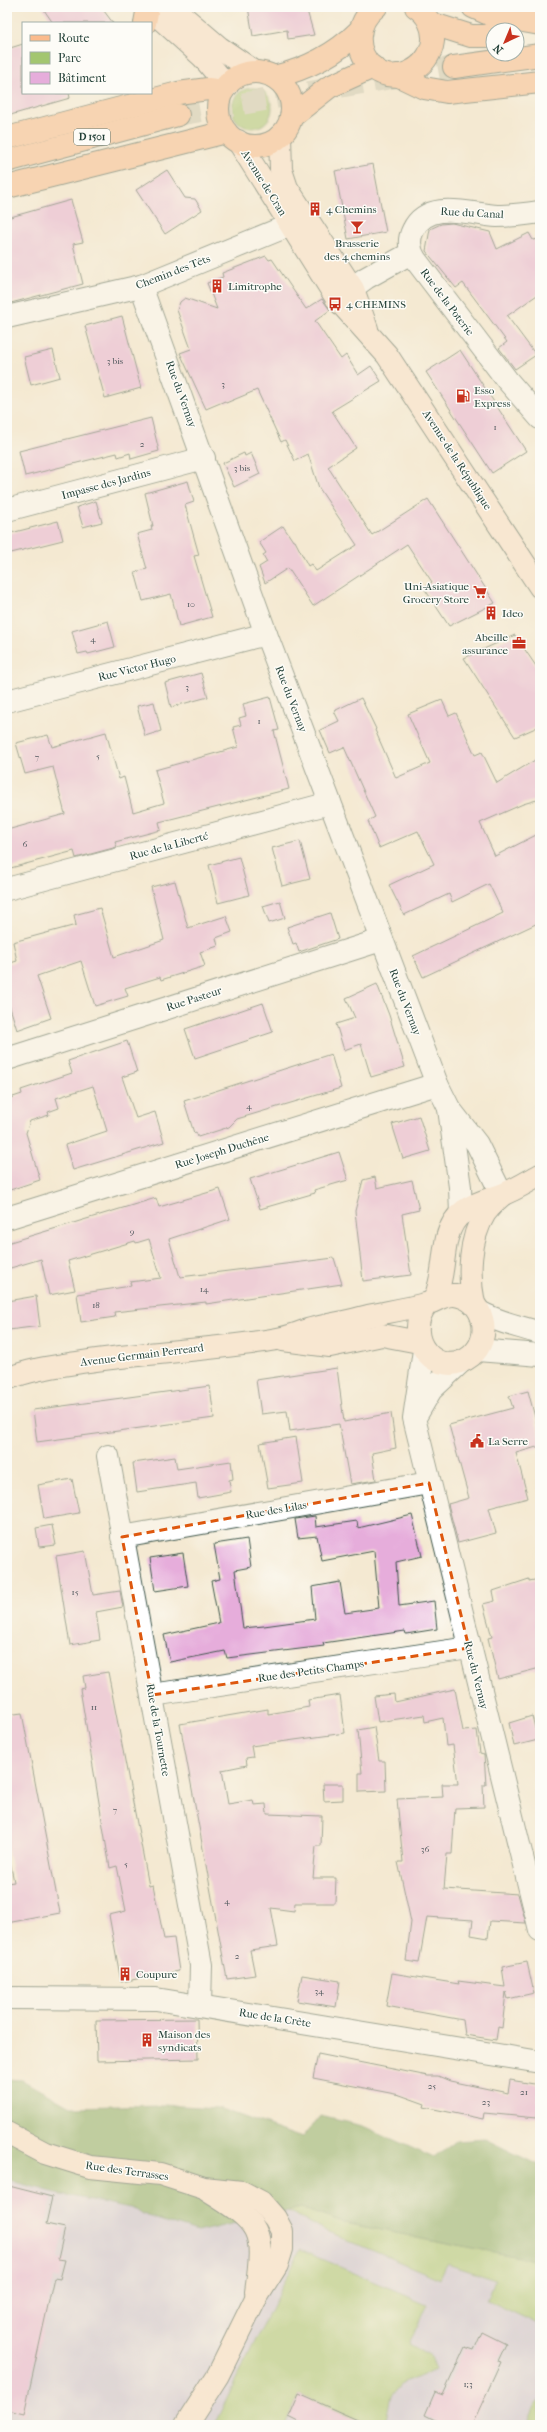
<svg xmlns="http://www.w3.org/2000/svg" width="547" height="2432" font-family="'IM FELL French Canon',serif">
  <rect width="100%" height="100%" fill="#fdfcf7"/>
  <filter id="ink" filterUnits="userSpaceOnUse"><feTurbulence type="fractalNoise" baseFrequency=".025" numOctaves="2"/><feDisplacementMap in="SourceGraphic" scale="8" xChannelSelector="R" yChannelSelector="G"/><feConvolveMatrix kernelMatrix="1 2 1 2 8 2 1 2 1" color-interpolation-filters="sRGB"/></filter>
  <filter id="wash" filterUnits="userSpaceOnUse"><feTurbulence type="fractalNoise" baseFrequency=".012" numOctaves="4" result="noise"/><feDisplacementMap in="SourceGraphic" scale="16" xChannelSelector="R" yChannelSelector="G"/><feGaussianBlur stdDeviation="0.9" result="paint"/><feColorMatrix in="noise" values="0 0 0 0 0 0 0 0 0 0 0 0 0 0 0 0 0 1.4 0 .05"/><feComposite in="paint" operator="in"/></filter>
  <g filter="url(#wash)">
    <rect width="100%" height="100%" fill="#f4e9d2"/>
    <path fill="#c6c0da" d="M 7,2180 L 57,2193 L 135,2209 L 142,2214 L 197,2232 L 288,2211 L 333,2234 L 440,2279 L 446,2264 L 495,2280 L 488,2300 L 540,2325 L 540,2425 L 7,2425 Z"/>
    <g fill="#a3c670" stroke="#618252">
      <circle cx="252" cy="108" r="20"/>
      <path d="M 301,2208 L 340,2222 L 540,2261 L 540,2325 L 487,2300 L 495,2280 L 447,2264 L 440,2279 L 333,2234 L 288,2211 Z"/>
      <path d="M 300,2250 L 427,2304 L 409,2345 L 431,2357 L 436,2369 L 400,2385 L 391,2396 L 385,2425 L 348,2425 L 349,2416 L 299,2394 L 285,2425 L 214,2425 Z"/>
      <path d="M 540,2399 L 540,2425 L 527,2425 L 535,2406 Z"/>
    </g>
    <path fill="#82ab62" stroke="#50744b" d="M 7,2079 L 22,2080 L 70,2107 L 162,2105 L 219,2108 L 302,2138 L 320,2116 L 363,2126 L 434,2158 L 456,2141 L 485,2139 L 540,2166 L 540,2261 L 340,2222 L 301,2208 L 197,2232 L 142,2214 L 135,2209 L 57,2193 L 7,2180 Z"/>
    <g id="blocks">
      <g fill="#e6addb">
        <path d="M 42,7 L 101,7 L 113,23 L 53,23 Z"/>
        <path d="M 248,7 L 306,7 L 314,35 L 288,39 L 287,30 L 253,36 Z"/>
        <path d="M 23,44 L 23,93 L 69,93 L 70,98 L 7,116 L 7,49 Z"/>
        <path d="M 373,164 L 386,232 L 348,239 L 335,171 Z"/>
        <path d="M 167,170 L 185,198 L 195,199 L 202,210 L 165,234 L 136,190 Z"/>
        <path d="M 71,200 L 83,242 L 73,244 L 83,284 L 7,304 L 7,218 Z"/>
        <path d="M 452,223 L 490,232 L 497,249 L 529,233 L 533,240 L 540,239 L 540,293 L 507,316 L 536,355 L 515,369 L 499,348 L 507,342 L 463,283 L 456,288 L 426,251 L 430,229 L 441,224 Z"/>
        <path d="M 266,256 L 269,260 L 272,259 L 306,309 L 322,299 L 330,310 L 315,321 L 341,359 L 346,355 L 358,375 L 371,366 L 381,381 L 332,411 L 356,448 L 328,467 L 372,535 L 428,499 L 495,603 L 449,626 L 424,588 L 432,582 L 407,544 L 313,606 L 288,568 L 265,583 L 259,567 L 267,562 L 263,555 L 266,553 L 259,542 L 283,526 L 293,541 L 295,541 L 308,566 L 311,564 L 316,571 L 357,545 L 319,488 L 308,454 L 295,461 L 285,440 L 281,442 L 257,390 L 226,403 L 225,401 L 206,409 L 180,353 L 191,349 L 177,310 L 180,302 L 185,298 L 217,309 L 207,283 L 223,277 L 222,273 Z"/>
        <path d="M 122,316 L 141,388 L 105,398 L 85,326 Z"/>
        <path d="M 53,350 L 60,377 L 31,385 L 24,357 Z"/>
        <path d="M 460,350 L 526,451 L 492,473 L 426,372 Z"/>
        <path d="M 151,418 L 159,451 L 131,459 L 130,453 L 118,457 L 117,453 L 25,476 L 19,451 Z"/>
        <path d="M 244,453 L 245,456 L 251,453 L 260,474 L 234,487 L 223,463 Z"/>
        <path d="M 188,481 L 194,502 L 185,505 L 199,555 L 194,556 L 212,617 L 179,626 L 171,594 L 143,601 L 135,572 L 147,569 L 137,534 L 152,530 L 151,526 L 153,526 L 145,493 Z"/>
        <path d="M 96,501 L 102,522 L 83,527 L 77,507 Z"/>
        <path d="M 58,521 L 63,540 L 7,554 L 7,534 Z"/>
        <path d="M 108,621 L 115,647 L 88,654 L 87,652 L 78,654 L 72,631 Z"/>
        <path d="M 515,635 L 540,672 L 540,726 L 515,737 L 464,658 Z"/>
        <path d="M 201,673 L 208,697 L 171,707 L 165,683 Z"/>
        <path d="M 270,697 L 279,730 L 274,731 L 289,789 L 159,822 L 161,830 L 115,842 L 117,847 L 76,858 L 74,851 L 7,869 L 7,830 L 65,814 L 53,767 L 25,774 L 16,743 L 48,735 L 52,747 L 106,732 L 119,779 L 124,777 L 133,812 L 164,803 L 155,770 L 238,747 L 233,727 L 241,725 L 239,718 L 246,716 L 243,704 Z"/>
        <path d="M 361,698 L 376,729 L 375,730 L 396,778 L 430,763 L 408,714 L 442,700 L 449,716 L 456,713 L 475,755 L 482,752 L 497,783 L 540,757 L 540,799 L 523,804 L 480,823 L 495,856 L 540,833 L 540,922 L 423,977 L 413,956 L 503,913 L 489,884 L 452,902 L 449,894 L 404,915 L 389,885 L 434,864 L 418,831 L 379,848 L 368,821 L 375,817 L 344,747 L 330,753 L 320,730 L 339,721 L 334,711 Z"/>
        <path d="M 154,702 L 161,731 L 145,736 L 137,706 Z"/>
        <path d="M 300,841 L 310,879 L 282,886 L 272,848 Z"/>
        <path d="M 239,857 L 249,895 L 218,903 L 209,865 Z"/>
        <path d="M 175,881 L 188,928 L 226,916 L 232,932 L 216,938 L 218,946 L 200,952 L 205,966 L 161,980 L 160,977 L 125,988 L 128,996 L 95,1006 L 81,961 L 37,976 L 51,1018 L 17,1030 L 7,998 L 7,964 L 17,961 L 13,942 L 76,925 L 74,915 L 100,908 L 114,957 L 164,940 L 151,887 Z"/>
        <path d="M 280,901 L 285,918 L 269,923 L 263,906 Z"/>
        <path d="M 330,913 L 338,939 L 299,952 L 296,943 L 293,944 L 287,927 Z"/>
        <path d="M 377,984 L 389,1015 L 405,1067 L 371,1077 L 361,1044 L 344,1050 L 336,1024 L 355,1018 L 346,998 Z"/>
        <path d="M 263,1003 L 273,1032 L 195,1058 L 185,1029 Z"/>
        <path d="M 127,1041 L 137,1072 L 122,1077 L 136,1118 L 155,1112 L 164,1142 L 73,1170 L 65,1145 L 107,1131 L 93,1086 L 56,1098 L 59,1108 L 48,1112 L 49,1115 L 30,1121 L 26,1133 L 40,1180 L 7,1191 L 7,1099 L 22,1094 L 21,1090 L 72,1073 L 68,1061 Z"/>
        <path d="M 331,1054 L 341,1088 L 237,1119 L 229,1127 L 198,1137 L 196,1132 L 194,1133 L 184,1101 Z"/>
        <path d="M 419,1116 L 430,1151 L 403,1159 L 392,1124 Z"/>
        <path d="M 339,1152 L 348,1180 L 314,1190 L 315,1193 L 260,1209 L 250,1179 Z"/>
        <path d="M 375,1177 L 377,1188 L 412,1180 L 419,1210 L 402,1214 L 411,1275 L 363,1281 L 355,1211 L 363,1180 Z"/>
        <path d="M 220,1189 L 230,1219 L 169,1239 L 180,1277 L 334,1258 L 342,1284 L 206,1304 L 206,1302 L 114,1312 L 115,1317 L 81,1322 L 77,1294 L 131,1286 L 130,1282 L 161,1278 L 149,1239 L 136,1243 L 135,1241 L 68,1261 L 75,1290 L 49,1295 L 41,1259 L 7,1269 L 7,1243 L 156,1198 L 159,1207 Z"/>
        <path d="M 36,1296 L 40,1326 L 9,1330 L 7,1301 Z"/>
        <path d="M 337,1368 L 344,1422 L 391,1413 L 396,1448 L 372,1453 L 376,1480 L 350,1484 L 339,1424 L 290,1431 L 287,1411 L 261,1414 L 256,1380 Z"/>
        <path d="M 210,1386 L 214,1418 L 37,1442 L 33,1410 Z"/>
        <path d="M 528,1391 L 540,1436 L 540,1446 L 516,1453 L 528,1498 L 489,1508 L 496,1533 L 458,1543 L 448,1504 L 469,1498 L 449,1425 L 513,1408 L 509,1396 Z"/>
        <path d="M 296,1437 L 303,1483 L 268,1488 L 260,1443 Z"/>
        <path d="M 175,1457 L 177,1469 L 231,1461 L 233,1479 L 229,1480 L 231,1492 L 198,1498 L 196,1483 L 137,1492 L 133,1463 Z"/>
        <path d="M 72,1479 L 79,1513 L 44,1519 L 38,1485 Z"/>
        <path d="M 412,1515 L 422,1556 L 396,1562 L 399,1606 L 434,1601 L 437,1629 L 406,1634 L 405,1631 L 323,1643 L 324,1646 L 227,1658 L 225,1651 L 170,1662 L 164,1635 L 219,1623 L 211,1581 L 220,1579 L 214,1544 L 247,1539 L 251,1567 L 235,1570 L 243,1628 L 264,1626 L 315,1619 L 312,1587 L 340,1582 L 345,1613 L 379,1608 L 374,1551 L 322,1561 L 317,1536 L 298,1538 L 295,1519 L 315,1516 L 316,1527 L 357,1521 L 358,1528 Z"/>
        <path d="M 52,1525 L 56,1545 L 39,1547 L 36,1528 Z"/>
        <path d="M 85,1551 L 93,1595 L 120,1591 L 123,1607 L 96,1612 L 100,1640 L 70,1645 L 56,1556 Z"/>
        <path d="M 183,1553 L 188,1586 L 155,1591 L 150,1558 Z"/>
        <path d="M 529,1579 L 529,1581 L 540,1579 L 540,1668 L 498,1679 L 488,1638 L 492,1637 L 483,1604 L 495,1601 L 493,1591 Z"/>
        <path d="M 108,1672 L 149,1886 L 153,1885 L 164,1939 L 174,1938 L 179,1971 L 121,1982 L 109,1915 L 126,1911 L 117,1866 L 110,1868 L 80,1689 L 85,1688 L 83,1676 Z"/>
        <path d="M 455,1689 L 463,1731 L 477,1730 L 480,1753 L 484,1754 L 486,1785 L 483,1785 L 484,1807 L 455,1808 L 452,1854 L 447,1854 L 444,1889 L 518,1894 L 526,1923 L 490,1921 L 488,1938 L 471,1935 L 473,1920 L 427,1917 L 419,1963 L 406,1961 L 411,1922 L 398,1862 L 403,1862 L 397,1799 L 443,1797 L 442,1784 L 458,1784 L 453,1745 L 446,1746 L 443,1718 L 425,1722 L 424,1715 L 378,1722 L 374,1696 L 394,1694 L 395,1702 Z"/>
        <path d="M 340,1695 L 345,1733 L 251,1746 L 253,1757 L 246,1758 L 247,1765 L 222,1770 L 228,1804 L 253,1800 L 254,1805 L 266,1804 L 267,1814 L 322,1816 L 321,1846 L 316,1846 L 313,1878 L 336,1878 L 335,1903 L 295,1903 L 294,1911 L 271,1908 L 278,1946 L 250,1950 L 255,1975 L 227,1979 L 180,1724 L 268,1709 L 268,1714 L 309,1707 L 308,1700 Z"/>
        <path d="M 22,1713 L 60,1913 L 7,1923 L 7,1883 L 14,1882 L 7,1846 L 7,1715 Z"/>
        <path d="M 532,1716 L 538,1740 L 514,1746 L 509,1723 Z"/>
        <path d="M 374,1727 L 379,1761 L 385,1761 L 386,1791 L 359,1792 L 359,1773 L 362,1773 L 358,1730 Z"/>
        <path d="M 323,1784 L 343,1784 L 343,1800 L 324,1801 Z"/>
        <path d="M 527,1962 L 534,1993 L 508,1999 L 506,1992 L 502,2028 L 498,2027 L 496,2040 L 465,2035 L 463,2020 L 386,2006 L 392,1973 L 459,1984 L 458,1981 L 505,1987 L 502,1967 Z"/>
        <path d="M 302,1975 L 340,1981 L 336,2007 L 297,2001 Z"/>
        <path d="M 197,2019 L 198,2059 L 97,2061 L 96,2020 Z"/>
        <path d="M 318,2054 L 428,2076 L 438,2076 L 450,2081 L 508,2093 L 510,2080 L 540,2085 L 537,2118 L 484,2113 L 483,2119 L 424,2107 L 425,2104 L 400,2095 L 313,2078 Z"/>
        <path d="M 9,2186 L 52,2197 L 46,2224 L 65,2228 L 58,2259 L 65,2260 L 60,2279 L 54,2278 L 24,2414 L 7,2410 L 7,2196 Z"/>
        <path d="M 482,2332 L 506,2344 L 498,2361 L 501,2362 L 472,2425 L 435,2425 L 437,2421 L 425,2415 L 435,2392 L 443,2395 L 465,2347 L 474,2350 Z"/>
        <path d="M 299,2394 L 369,2425 L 305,2425 L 289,2417 Z"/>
      </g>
    </g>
  </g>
  <g filter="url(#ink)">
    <use href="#blocks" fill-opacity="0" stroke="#3f574c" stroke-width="1"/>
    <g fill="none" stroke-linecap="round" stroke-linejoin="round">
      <path stroke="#c9c7b2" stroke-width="22" stroke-dasharray="22 11" stroke-linecap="butt" d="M 178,115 L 454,67"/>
      <g stroke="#3f574c" stroke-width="24">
        <g id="street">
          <path d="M 540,212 C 526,214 511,216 497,216 C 469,214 428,199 413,230 C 408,240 409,249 415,259 L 507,380 L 540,418"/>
          <path d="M 141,286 L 266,634 L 437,1084 L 449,1108 L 477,1144 L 502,1195"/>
          <path d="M 337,299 L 366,278 L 411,253"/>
          <path d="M 7,317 L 141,286 L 290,225 L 296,208"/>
          <path d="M 7,510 L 204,458"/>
          <path d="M 7,701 L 266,634"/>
          <path d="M 7,889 L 330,803"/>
          <path d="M 7,1059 L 381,940"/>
          <path d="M 449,1109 L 460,1187 L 461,1214"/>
          <path d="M 7,1218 L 437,1084"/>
          <path d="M 480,1312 C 499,1323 519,1326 540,1333"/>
          <path d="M 424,1350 L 414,1418 L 540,1930"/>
          <path d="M 477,1350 L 540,1355"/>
          <path d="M 417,1414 L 431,1390 L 461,1362"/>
          <path d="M 108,1456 L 201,1965 L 200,2006"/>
          <path d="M 122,1537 L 429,1483"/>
          <path d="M 152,1695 L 469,1648"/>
          <path d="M 7,1998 L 156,1999 L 540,2062"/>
        </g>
      </g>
      <g stroke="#3f574c" stroke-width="24">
        <g id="secondary">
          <path d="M 148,7 L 203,57 L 227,86"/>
          <path d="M 172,7 L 220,48 L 255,72"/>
          <path d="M 280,136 L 281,170 L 287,188 L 353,289 L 367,329"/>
          <path d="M 238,141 L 337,299 L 387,355 L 540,587"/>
          <path d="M 435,1298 C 444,1276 442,1259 447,1238 C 455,1207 476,1204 501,1195 C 515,1190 527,1182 540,1175"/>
          <path d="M 474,1304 C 468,1275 469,1239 485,1213 C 490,1206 496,1200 502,1195"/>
          <path d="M 283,1340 L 330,1346 L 382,1335 L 419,1342"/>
          <path d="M 7,1379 C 31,1369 57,1366 82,1362 C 147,1352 213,1350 277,1339 C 290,1337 302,1331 315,1328 C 332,1324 350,1321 368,1316 C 387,1312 406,1309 425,1304 C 436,1302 442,1294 455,1295 C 485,1299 493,1338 471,1356 C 438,1382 400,1338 427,1304"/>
          <path d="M 7,2133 L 45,2153 L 90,2167 L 160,2174 L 204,2188 L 242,2192 L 261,2202 L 275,2218 L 282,2231 L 282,2249 L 277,2265 L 255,2300 L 218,2375 L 186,2425"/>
          <path d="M 208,2191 C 261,2224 265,2229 256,2292"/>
        </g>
      </g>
      <g stroke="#3f574c" stroke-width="24">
        <g id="primary">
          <path d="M 376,7 C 356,22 354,51 373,68 C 396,87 430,68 433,41 C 434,27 427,14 416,7"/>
          <path d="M 473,7 L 491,15 L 540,24"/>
          <path d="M 145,23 L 148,7"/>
          <path d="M 430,23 L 471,36 L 493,36"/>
          <circle cx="255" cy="109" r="37"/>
          <path d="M 397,75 L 424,88 L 447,92 L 540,82"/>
          <path d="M 274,77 C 307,69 335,55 359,31"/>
          <path d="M 291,117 L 329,87 L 373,67"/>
          <path d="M 7,138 L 178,93 L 208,89 L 223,91"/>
          <path d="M 7,187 L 226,132"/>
        </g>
      </g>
      <g stroke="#3f574c" stroke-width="24">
        <g id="highway">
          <path d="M 454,67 L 540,55"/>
          <path d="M 7,161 L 178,115"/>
        </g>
      </g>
      <use href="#street" stroke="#fff" stroke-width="22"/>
      <use href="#secondary" stroke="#fde4d1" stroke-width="22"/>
      <use href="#primary" stroke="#fbbb8c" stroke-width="22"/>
      <use href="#highway" stroke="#fbbb8c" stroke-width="22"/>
    </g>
  </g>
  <path d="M0 0H547V2432H0ZM 429,1483 L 469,1648 L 152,1695 L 122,1537 Z" fill="#f4e9d2" fill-opacity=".55" fill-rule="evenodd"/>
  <path fill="none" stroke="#de580e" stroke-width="3" stroke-dasharray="8 5" stroke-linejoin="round" d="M 429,1483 L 469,1648 L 152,1695 L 122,1537 Z"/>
  <defs>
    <g id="building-bare" transform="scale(1.08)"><path d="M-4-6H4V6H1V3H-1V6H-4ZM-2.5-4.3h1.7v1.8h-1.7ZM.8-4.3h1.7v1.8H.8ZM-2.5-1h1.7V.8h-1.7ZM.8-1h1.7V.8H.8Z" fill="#c8321e" stroke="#fdfcf7" stroke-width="2.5" paint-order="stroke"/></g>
    <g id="bar-bare" transform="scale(1.08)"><path d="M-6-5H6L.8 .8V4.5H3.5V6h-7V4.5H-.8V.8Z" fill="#c8321e" stroke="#fdfcf7" stroke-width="2.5" paint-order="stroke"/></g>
    <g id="bus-bare" transform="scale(1.08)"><path d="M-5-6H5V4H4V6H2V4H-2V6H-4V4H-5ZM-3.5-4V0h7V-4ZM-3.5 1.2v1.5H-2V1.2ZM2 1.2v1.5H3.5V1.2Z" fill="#c8321e" stroke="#fdfcf7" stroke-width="2.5" paint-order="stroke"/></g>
    <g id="fuel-bare" transform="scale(1.08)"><path d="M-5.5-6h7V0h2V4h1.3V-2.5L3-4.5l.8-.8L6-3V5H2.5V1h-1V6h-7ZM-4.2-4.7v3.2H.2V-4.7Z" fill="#c8321e" stroke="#fdfcf7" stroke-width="2.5" paint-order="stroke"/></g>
    <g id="supermarket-bare" transform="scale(1.08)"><path d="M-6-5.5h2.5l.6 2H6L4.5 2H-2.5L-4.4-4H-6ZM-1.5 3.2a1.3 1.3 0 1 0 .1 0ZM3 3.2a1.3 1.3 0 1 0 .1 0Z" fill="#c8321e" stroke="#fdfcf7" stroke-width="2.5" paint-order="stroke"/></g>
    <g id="office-bare" transform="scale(1.08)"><path d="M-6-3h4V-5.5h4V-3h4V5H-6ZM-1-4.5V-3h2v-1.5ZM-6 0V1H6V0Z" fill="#c8321e" stroke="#fdfcf7" stroke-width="2.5" paint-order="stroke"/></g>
    <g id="civic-bare" transform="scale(1.08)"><path d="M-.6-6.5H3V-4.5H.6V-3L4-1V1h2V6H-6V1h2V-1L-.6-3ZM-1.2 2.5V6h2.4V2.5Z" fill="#c8321e" stroke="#fdfcf7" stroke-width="2.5" paint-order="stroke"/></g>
  </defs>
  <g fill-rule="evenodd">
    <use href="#building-bare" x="315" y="209"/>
    <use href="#bar-bare" x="357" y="227"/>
    <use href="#building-bare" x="217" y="286"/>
    <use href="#bus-bare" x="335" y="304"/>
    <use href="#fuel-bare" x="463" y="396"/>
    <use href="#supermarket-bare" x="480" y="592"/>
    <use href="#building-bare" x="491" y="613"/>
    <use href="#office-bare" x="519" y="643"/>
    <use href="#civic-bare" x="477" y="1441"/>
    <use href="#building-bare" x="125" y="1974"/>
    <use href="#building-bare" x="147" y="2040"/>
  </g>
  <g text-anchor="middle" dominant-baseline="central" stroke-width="3" stroke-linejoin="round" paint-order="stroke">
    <g font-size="9" fill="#51595e">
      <text x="115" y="361">3 bis</text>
      <text x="223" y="384">3</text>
      <text x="495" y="427">1</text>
      <text x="142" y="444">2</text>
      <text x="242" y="468">3 bis</text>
      <text x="191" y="604">10</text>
      <text x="93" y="639">4</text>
      <text x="187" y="687">3</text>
      <text x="259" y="721">1</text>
      <text x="98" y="756">5</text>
      <text x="37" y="757">7</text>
      <text x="25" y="844">6</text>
      <text x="249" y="1106">4</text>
      <text x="132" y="1231">9</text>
      <text x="204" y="1289">14</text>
      <text x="96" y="1305">18</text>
      <text x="75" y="1592">15</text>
      <text x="94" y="1707">11</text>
      <text x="115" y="1810">7</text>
      <text x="425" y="1849">36</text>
      <text x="126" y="1864">5</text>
      <text x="227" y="1901">4</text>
      <text x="237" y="1956">2</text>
      <text x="319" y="1991">34</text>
      <text x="432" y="2086">25</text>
      <text x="524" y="2092">21</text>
      <text x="486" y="2102">23</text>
      <text x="468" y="2384">1;3</text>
    </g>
    <rect fill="#fdfcf7" stroke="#62766e" stroke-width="1" x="74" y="129" width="36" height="16" rx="3"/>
    <g font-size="10" font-weight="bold" fill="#1f3d34">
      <text x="92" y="137">D 1501</text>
    </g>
    <g font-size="11" fill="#1f3d34" stroke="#fdfcf7">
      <text transform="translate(264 183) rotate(58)">Avenue de Cran</text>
      <text transform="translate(472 213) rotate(3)">Rue du Canal</text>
      <text transform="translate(173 272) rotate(-21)">Chemin des Têts</text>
      <text transform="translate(447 302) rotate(53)">Rue de la Poterie</text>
      <text transform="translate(181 394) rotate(70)">Rue du Vernay</text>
      <text transform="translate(457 460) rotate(57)">Avenue de la République</text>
      <text transform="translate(106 484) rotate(-15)">Impasse des Jardins</text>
      <text transform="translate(137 668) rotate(-14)">Rue Victor Hugo</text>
      <text transform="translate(291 699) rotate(69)">Rue du Vernay</text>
      <text transform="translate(169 846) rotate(-15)">Rue de la Liberté</text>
      <text transform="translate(194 999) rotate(-18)">Rue Pasteur</text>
      <text transform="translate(405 1002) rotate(69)">Rue du Vernay</text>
      <text transform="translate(222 1151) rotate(-17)">Rue Joseph Duchêne</text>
      <text transform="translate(142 1355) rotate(-7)">Avenue Germain Perreard</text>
      <text transform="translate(276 1510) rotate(-10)">Rue des Lilas</text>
      <text transform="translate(311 1671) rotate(-8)">Rue des Petits Champs</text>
      <text transform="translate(476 1675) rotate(76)">Rue du Vernay</text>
      <text transform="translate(158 1730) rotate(80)">Rue de la Tournette</text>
      <text transform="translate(275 2018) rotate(9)">Rue de la Crête</text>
      <text transform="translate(127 2171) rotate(8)">Rue des Terrasses</text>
    </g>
    <g font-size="11" fill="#1f3d34" stroke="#fdfcf7" text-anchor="start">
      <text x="326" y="209">4 Chemins</text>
      <text x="357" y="243" text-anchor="middle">Brasserie<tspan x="357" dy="13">des 4 chemins</tspan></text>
      <text x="228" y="286">Limitrophe</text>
      <text x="346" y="304">4 CHEMINS</text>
      <text x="474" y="390">Esso<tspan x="474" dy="13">Express</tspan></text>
      <text x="469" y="586" text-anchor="end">Uni-Asiatique<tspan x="469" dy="13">Grocery Store</tspan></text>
      <text x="502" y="613">Ideo</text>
      <text x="508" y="637" text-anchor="end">Abeille<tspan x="508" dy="13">assurance</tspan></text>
      <text x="488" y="1441">La Serre</text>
      <text x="136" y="1974">Coupure</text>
      <text x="158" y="2034">Maison des<tspan x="158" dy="13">syndicats</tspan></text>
    </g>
  </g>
  <rect width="547" height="2432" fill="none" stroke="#fdfcf7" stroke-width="24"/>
  <rect x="22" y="22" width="130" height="72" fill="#fdfcf7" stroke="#a4b0a9"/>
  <rect x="30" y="35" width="20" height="6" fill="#fbbb8c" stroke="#a4b0a9"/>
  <text x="58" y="42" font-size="12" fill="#1f3d34">Route</text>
  <rect x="30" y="52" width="20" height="12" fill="#a3c670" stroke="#a4b0a9"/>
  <text x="58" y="62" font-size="12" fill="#1f3d34">Parc</text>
  <rect x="30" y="72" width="20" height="12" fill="#e6addb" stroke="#a4b0a9"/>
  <text x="58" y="82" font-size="12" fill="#1f3d34">Bâtiment</text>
  <g transform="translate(505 42) rotate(224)"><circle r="19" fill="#fdfcf7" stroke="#a4b0a9"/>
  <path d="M0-3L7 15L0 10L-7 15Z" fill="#c8321e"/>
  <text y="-6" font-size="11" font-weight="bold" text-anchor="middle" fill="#1f3d34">N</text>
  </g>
</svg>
